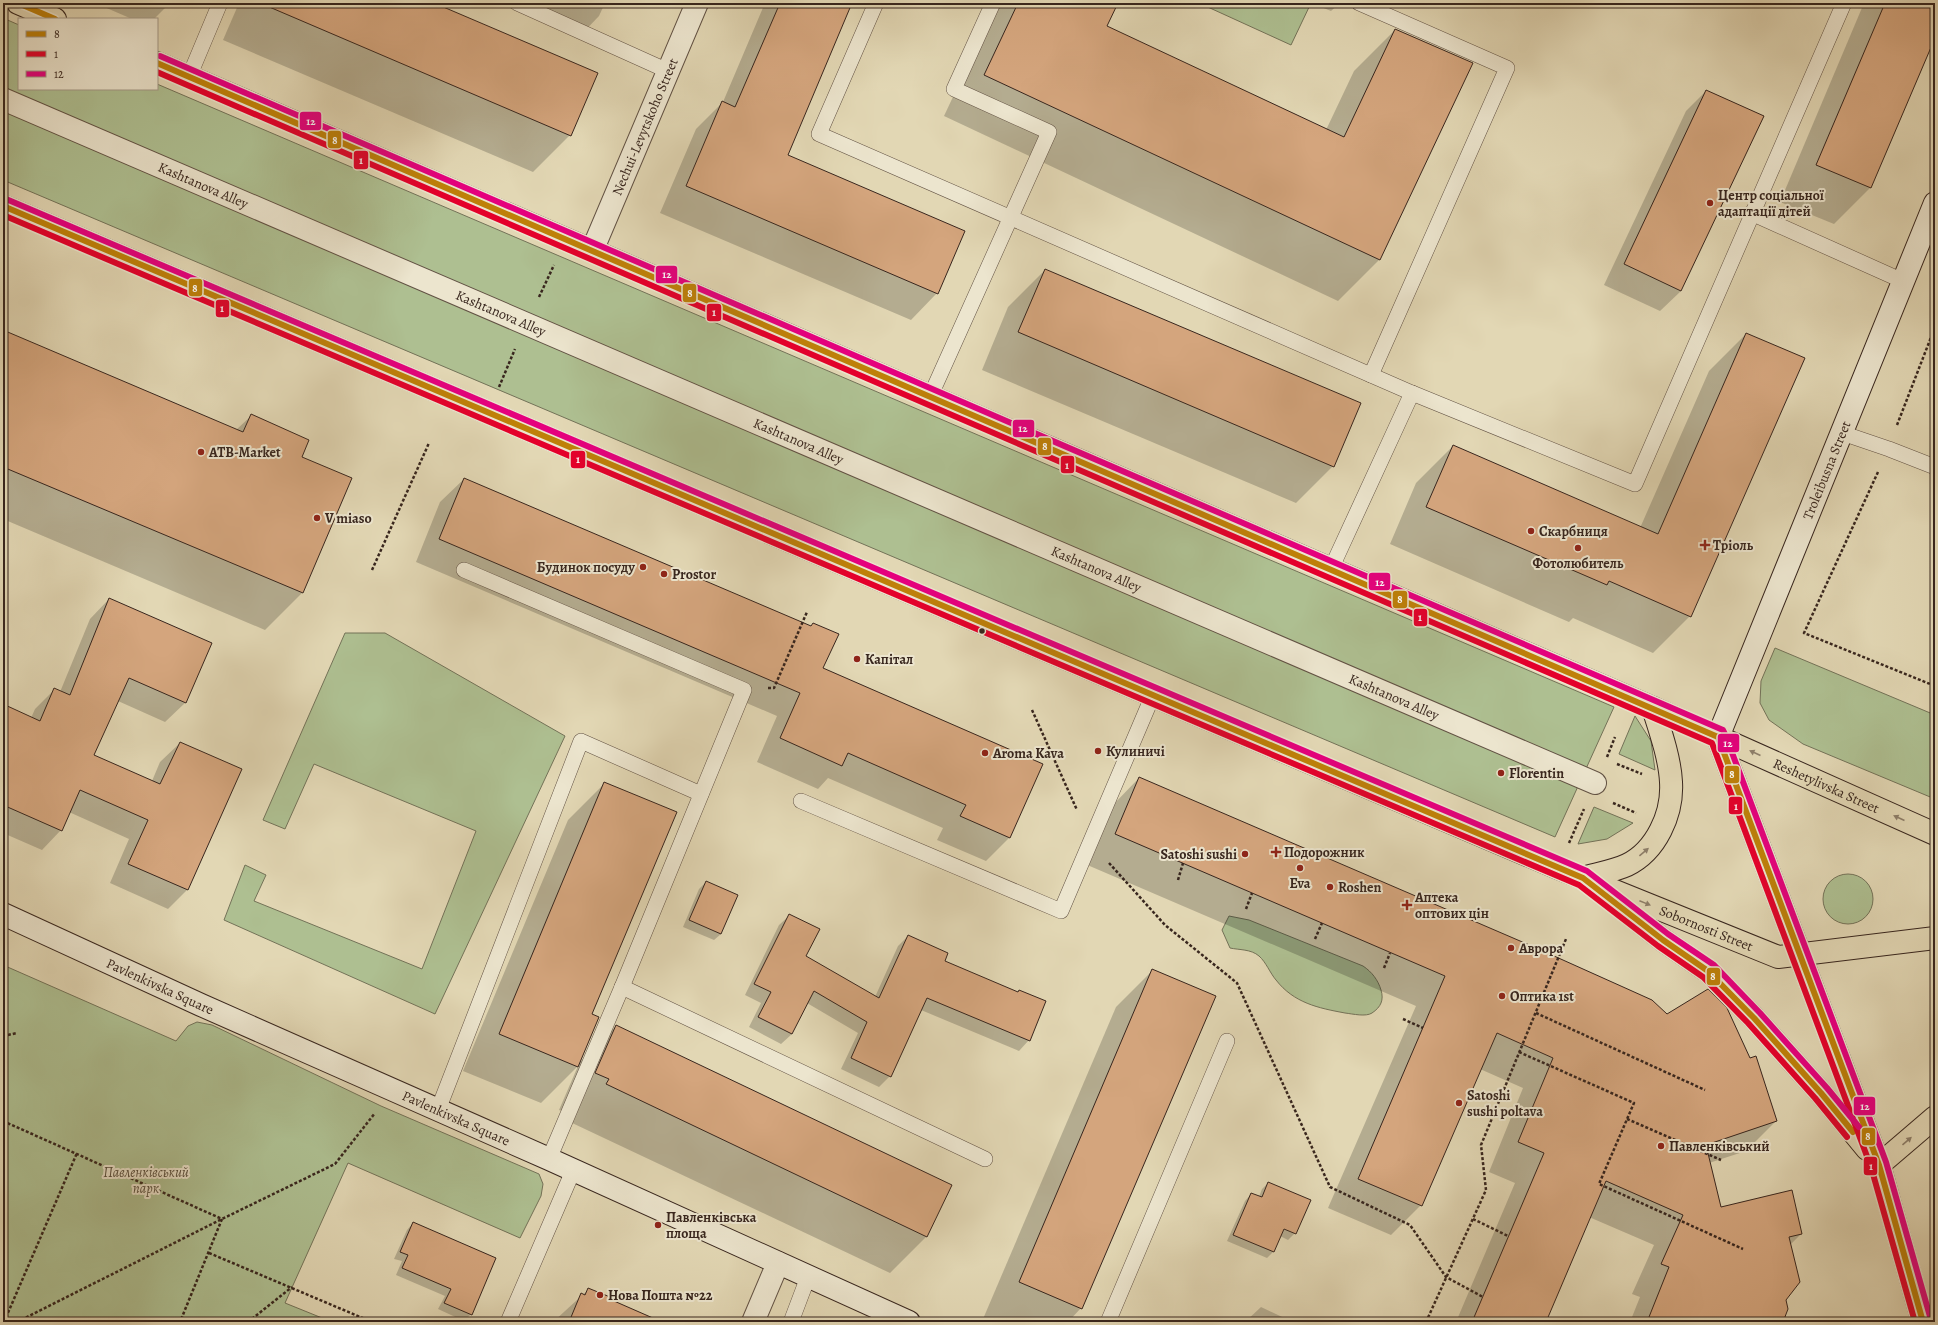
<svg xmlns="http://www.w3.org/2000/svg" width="1938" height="1325" font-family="Alegreya,serif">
  <rect width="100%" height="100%" fill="#e2d7b4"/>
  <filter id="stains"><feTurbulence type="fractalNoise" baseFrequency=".005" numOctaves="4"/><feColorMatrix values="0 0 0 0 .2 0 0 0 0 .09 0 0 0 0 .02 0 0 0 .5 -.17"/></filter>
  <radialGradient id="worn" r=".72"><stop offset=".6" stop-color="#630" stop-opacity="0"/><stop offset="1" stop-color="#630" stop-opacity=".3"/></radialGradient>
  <g fill="#aebf91" stroke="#737258">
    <path d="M 1199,3 L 1311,3 L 1291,45 Z"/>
    <path d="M 3,18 L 19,25 L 19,89 L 157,89 L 157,84 L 1614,707 L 1555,837 L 3,180 Z"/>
    <path d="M 345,633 L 385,633 L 565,736 L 435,1014 L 224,920 L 245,865 L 266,875 L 254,901 L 422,969 L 476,831 L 314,764 L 285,829 L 263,820 Z"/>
    <path d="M 1775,648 L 1935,715 L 1935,799 L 1803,744 L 1769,720 L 1760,703 L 1761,681 Z"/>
    <path d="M 1635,716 L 1651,741 L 1655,770 L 1619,754 Z"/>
    <path d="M 1594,807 L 1633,823 L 1607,839 L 1578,844 Z"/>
    <circle cx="1848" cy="899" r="25"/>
    <path d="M 1229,916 L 1249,920 L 1363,966 C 1372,972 1378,980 1381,990 C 1384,1000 1381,1007 1372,1013 C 1366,1017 1353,1014 1345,1013 C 1318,1008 1294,1003 1276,980 C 1270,973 1266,962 1259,956 C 1251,949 1239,950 1230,948 L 1222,930 Z"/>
    <path d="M 3,965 L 176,1041 L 188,1026 L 197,1022 L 212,1025 L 381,1106 L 539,1174 L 543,1184 L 541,1196 L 520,1238 L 348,1163 L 285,1303 L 332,1322 L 3,1322 Z"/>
  </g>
  <g fill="#0003">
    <path d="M 95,3 L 170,3 L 154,19 L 132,19 Z"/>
    <path d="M 239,3 L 432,3 L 570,135 L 533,172 L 223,40 Z"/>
    <path d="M 498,3 L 605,3 L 599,16 L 579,37 Z"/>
    <path d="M 765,3 L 851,3 L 786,155 L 937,293 L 911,320 L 660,213 L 696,129 L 723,102 Z"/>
    <path d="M 997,3 L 1117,3 L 1106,26 L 1326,130 L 1354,71 L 1395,30 L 1379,260 L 1338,301 L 944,116 Z"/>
    <path d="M 1311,3 L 1340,3 L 1331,11 Z"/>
    <path d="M 1864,3 L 1935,3 L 1935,35 L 1871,187 L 1834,224 L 1780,202 Z"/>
    <path d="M 1706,91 L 1681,291 L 1660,311 L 1604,285 L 1686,111 Z"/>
    <path d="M 1045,270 L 1333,466 L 1296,503 L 982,370 L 1008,307 Z"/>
    <path d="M 3,332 L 236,430 L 251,416 L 302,593 L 265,630 L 3,519 Z"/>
    <path d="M 1746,334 L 1690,616 L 1653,653 L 1573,618 L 1569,622 L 1390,544 L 1416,483 L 1453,446 L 1640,528 L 1709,371 Z"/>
    <path d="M 464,479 L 822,668 L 1041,764 L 1009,838 L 986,861 L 937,840 L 943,828 L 828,778 L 818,789 L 757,762 L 777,716 L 416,562 L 440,502 Z"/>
    <path d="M 109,599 L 211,644 L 185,703 L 165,722 L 118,701 L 93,756 L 152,781 L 160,762 L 180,743 L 187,890 L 168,909 L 110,883 L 129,839 L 69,812 L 61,830 L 42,850 L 3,833 L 3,705 L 31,718 L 35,709 L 54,690 L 60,692 L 90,619 Z"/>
    <path d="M 1935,631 L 1935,638 L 1932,637 Z"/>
    <path d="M 1139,778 L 1776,1121 L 1746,1151 L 1709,1163 L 1721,1208 L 1801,1234 L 1790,1245 L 1782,1322 L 1630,1322 L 1640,1297 L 1632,1294 L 1654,1245 L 1589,1217 L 1545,1322 L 1456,1322 L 1515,1183 L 1489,1172 L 1523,1088 L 1480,1069 L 1421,1205 L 1391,1235 L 1328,1208 L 1416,1006 L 1085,864 L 1110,808 Z"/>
    <path d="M 605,783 L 591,1015 L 579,1063 L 616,1026 L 927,1236 L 890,1273 L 570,1122 L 573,1116 L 559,1110 L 578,1066 L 541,1103 L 463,1071 L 568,820 Z"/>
    <path d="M 706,882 L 721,934 L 714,940 L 683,927 L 699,889 Z"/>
    <path d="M 790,915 L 805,956 L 875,997 L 898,946 L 908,936 L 943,961 L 1029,1040 L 1019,1051 L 921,1010 L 890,1076 L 879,1087 L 841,1069 L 858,1033 L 807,1003 L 792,1034 L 781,1044 L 749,1027 L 761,1003 L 745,995 L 779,925 Z"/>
    <path d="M 1153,970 L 1081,1308 L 1068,1322 L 990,1322 L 983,1319 L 1116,1007 Z"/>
    <path d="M 1268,1183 L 1295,1233 L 1288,1240 L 1280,1236 L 1274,1251 L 1267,1258 L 1227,1241 L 1245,1201 L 1251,1194 L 1259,1197 L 1262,1189 Z"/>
    <path d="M 413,1223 L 471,1314 L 464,1321 L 438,1309 L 445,1296 L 396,1275 L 402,1261 L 394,1259 L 407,1230 Z"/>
    <path d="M 589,1289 L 612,1302 L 660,1322 L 553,1322 Z"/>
    <path d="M 1261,1307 L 1293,1322 L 1245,1322 Z"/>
  </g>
  <g fill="#d4a57d" stroke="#38261e">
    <path d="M 260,3 L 434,3 L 598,73 L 571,136 Z"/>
    <path d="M 780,3 L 852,3 L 788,155 L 965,231 L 938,294 L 686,186 L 722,101 L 735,107 Z"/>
    <path d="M 1018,3 L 1118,3 L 1107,26 L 1344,137 L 1395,29 L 1473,63 L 1380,260 L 984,75 Z"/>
    <path d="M 1885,3 L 1935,3 L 1935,38 L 1871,188 L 1816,165 Z"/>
    <path d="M 1706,90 L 1764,116 L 1681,291 L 1624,264 Z"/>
    <path d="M 1045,269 L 1361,403 L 1334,467 L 1018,332 Z"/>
    <path d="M 3,330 L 243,432 L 251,414 L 309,440 L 302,457 L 352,478 L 303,593 L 3,467 Z"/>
    <path d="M 1746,333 L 1805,358 L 1691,617 L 1609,581 L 1607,585 L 1426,507 L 1453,445 L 1658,534 Z"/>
    <path d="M 464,478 L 811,626 L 813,623 L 839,634 L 823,668 L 1043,764 L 1010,838 L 960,816 L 966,805 L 848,753 L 842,766 L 780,738 L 800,693 L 439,539 Z"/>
    <path d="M 109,598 L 212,643 L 186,703 L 129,678 L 94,755 L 160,784 L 180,742 L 242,769 L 188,890 L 128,864 L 148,820 L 80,790 L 62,831 L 3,805 L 3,704 L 40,721 L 54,688 L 70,695 Z"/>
    <path d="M 1139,777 L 1534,947 L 1652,1000 L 1667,1014 L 1708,989 L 1727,1008 L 1750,1058 L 1756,1056 L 1777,1121 L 1706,1145 L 1721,1207 L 1792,1190 L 1802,1234 L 1789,1237 L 1800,1282 L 1786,1300 L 1788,1309 L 1783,1322 L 1647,1322 L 1669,1267 L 1661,1264 L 1683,1215 L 1606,1181 L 1546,1322 L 1472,1322 L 1544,1153 L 1518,1142 L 1553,1058 L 1497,1033 L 1422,1206 L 1358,1179 L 1445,976 L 1115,834 Z"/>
    <path d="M 604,782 L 677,812 L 592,1014 L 599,1017 L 578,1067 L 499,1034 Z"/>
    <path d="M 706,881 L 738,895 L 721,934 L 689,920 Z"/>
    <path d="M 789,914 L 820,929 L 806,956 L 879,998 L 908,935 L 948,953 L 945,961 L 1018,992 L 1019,990 L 1046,1001 L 1030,1041 L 927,998 L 891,1077 L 851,1058 L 867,1022 L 814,991 L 792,1034 L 758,1017 L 771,992 L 754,984 Z"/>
    <path d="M 1152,969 L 1216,996 L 1082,1309 L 1019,1282 Z"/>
    <path d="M 616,1025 L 952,1185 L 927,1237 L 606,1084 L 609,1079 L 595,1073 Z"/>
    <path d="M 1268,1182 L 1311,1200 L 1296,1234 L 1284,1229 L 1274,1252 L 1233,1235 L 1251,1193 L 1262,1197 Z"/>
    <path d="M 413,1222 L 496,1258 L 472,1315 L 444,1303 L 451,1289 L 402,1268 L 408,1255 L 400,1252 Z"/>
    <path d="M 588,1288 L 615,1299 L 614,1301 L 662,1322 L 569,1322 L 581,1293 L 585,1295 Z"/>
  </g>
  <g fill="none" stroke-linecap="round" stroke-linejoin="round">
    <g stroke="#625244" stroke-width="16">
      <g id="lane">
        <path d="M 517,3 L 668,71"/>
        <path d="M 876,3 L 819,134 L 1412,393 L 1635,484 L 1844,3"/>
        <path d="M 1359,3 L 1507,68 L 1371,375"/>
        <path d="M 189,77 L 220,3"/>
        <path d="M 1751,213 L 1903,281"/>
        <path d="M 930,397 L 1049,132 L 954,89 L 993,3"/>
        <path d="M 1842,433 L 1889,449 L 1935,467"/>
        <path d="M 1331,569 L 1412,393"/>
        <path d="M 464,570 L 744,690 L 622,987 L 549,1159"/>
        <path d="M 801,801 L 1061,911 L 1153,695"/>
        <path d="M 622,987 L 985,1159"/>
        <path d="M 438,1110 L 581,741 L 701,794"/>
        <path d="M 508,1322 L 573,1171"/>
        <path d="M 791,1322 L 808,1277"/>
        <path d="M 1108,1322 L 1227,1041"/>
      </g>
    </g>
    <g stroke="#625244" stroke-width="24">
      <g id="street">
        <path id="s1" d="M 3,99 L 1595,783"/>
        <path id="s2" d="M 592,251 L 697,3"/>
        <path d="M 753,1322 L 778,1263"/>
      </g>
    </g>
    <g stroke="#38261e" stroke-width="24">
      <g id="secondary">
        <path id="s3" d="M 1718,737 L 1935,203"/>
        <path id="s4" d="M 3,914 L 201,1005 L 549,1159 L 909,1322"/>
      </g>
    </g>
    <g stroke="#38261e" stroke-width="24">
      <g id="primary">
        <path d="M 18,3 L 55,19"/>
        <path id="s5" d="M 157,63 L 1653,708 L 1935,834"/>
        <path id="s6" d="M 3,206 L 1558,868 L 1778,957 L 1935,938"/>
        <path d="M 1718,737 L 1879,1165 L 1923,1322"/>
        <path d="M 1583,878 C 1597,874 1614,871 1627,865 C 1656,851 1673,814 1671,782 C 1670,759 1660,730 1653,708"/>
        <path d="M 1603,893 L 1663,940 L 1708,971 L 1754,1018 L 1821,1093 L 1867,1149"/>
        <path d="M 1879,1165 L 1935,1117"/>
      </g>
    </g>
    <g stroke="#38261e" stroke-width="2.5" stroke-dasharray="3 2" stroke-linecap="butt">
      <path d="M 539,297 L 554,265"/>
      <path d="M 499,387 L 515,349"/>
      <path d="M 1897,425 L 1935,327"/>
      <path d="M 1878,472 L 1804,633 L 1935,686"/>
      <path d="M 372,570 L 429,443"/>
      <path d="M 768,688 L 774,688 L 807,612"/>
      <path d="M 1032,710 L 1077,810"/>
      <path d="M 1607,757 L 1615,737"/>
      <path d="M 1617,764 L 1642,774"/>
      <path d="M 1613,803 L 1636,813"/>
      <path d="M 1569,843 L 1584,809"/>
      <path d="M 1109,863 L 1165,925 L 1237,983 L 1330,1187 L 1410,1225 L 1446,1277 L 1483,1297"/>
      <path d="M 1178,880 L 1183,863"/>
      <path d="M 1246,909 L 1252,893"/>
      <path d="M 1315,939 L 1322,923"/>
      <path d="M 1384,968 L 1390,953"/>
      <path d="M 1536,1013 L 1705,1090"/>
      <path d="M 1403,1019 L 1423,1028"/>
      <path d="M 3,1036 L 17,1033"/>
      <path d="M 1519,1052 L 1634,1103 L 1599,1184 L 1743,1249"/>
      <path d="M 1627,1119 L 1721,1160"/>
      <path d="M 3,1121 L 222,1219 L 180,1322"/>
      <path d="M 1473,1219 L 1508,1236"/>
      <path d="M 209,1253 L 372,1322"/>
      <path d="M 4,1322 L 77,1153"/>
      <path d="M 17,1322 L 222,1219 L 335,1164 L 375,1113"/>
      <path d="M 248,1322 L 292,1287"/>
      <path d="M 1426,1322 L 1486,1190 L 1481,1145 L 1566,939"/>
    </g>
    <use href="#lane" stroke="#ece5ce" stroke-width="15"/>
    <use href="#street" stroke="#ece5ce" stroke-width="22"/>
    <use href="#secondary" stroke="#ece5ce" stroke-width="22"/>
    <use href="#primary" stroke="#e2d7b4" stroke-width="22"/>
    <g stroke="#ece5ce" stroke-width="9">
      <g id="bus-1">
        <path d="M 18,3 L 55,19"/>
        <path d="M 157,63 L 1718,737 L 1879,1165 L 1923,1322"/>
        <path d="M 3,206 L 1583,878 L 1663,940 L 1708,971 L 1754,1018 L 1821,1093 L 1853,1132"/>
      </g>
    </g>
    <g stroke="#ece5ce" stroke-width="9">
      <g id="bus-2">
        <path d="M 157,72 L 1712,743 L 1871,1167 L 1915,1322"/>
        <path d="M 3,215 L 1579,885 L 1658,946 L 1703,977 L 1748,1023 L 1815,1098 L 1847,1137"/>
      </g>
    </g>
    <g stroke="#ece5ce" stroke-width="9">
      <g id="bus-3">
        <path d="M 160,56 L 1723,730 L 1725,734 L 1886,1162 L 1931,1320"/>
        <path d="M 6,199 L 1587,871 L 1668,934 L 1714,965 L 1760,1013 L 1827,1088 L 1859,1127"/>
      </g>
    </g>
    <use href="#bus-1" stroke="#be8009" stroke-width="6"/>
    <use href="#bus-2" stroke="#e4002b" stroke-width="6"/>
    <use href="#bus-3" stroke="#e5007d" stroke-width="6"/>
  </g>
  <defs><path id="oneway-solid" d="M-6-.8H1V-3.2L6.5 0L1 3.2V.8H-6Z"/></defs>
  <g fill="#8d7e69">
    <use href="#oneway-solid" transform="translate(1755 753) rotate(-156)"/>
    <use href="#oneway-solid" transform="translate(1899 818) rotate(-156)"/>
    <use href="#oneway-solid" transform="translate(1644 852) rotate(-40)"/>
    <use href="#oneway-solid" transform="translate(1645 903) rotate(22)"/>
    <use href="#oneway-solid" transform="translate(1907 1141) rotate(-41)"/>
  </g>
  <g fill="#8f2418" stroke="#ece5ce" stroke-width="1.5">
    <circle cx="1710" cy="203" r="4"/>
    <circle cx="201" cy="452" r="4"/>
    <circle cx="317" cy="518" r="4"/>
    <circle cx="1531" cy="531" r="4"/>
    <path d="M1703 539h4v4h4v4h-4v4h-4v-4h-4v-4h4z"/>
    <circle cx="1578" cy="548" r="4"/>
    <circle cx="643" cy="567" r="4"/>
    <circle cx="664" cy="574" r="4"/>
    <circle cx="857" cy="659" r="4"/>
    <circle cx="1098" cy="751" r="4"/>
    <circle cx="985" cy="753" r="4"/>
    <circle cx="1501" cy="773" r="4"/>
    <path d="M1274 846h4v4h4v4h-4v4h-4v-4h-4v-4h4z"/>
    <circle cx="1245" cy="854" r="4"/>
    <circle cx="1300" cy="868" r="4"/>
    <circle cx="1330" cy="887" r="4"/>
    <path d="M1405 899h4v4h4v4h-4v4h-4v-4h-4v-4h4z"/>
    <circle cx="1511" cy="948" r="4"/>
    <circle cx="1502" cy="996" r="4"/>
    <circle cx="1459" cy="1103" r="4"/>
    <circle cx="1661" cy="1146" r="4"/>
    <circle cx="658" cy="1225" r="4"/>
    <circle cx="600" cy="1295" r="4"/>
  </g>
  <circle fill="#38261e" stroke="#ece5ce" stroke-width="1.5" cx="982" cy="631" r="3.5"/>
  <g text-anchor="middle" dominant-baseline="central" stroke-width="4" stroke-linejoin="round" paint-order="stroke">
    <g font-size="14" fill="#38261e" stroke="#ece5ce">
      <text stroke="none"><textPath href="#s2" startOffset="135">Nechui-Levytskoho Street</textPath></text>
      <text stroke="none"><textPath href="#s1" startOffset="218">Kashtanova Alley</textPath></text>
      <text stroke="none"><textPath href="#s1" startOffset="542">Kashtanova Alley</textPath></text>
      <text stroke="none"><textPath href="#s1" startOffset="866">Kashtanova Alley</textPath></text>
      <text stroke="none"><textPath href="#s3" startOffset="288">Troleibusna Street</textPath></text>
      <text stroke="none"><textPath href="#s1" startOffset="1190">Kashtanova Alley</textPath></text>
      <text stroke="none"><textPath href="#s1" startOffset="1514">Kashtanova Alley</textPath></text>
      <text stroke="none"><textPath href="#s5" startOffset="1819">Reshetylivska Street</textPath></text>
      <text stroke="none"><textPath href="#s6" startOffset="1850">Sobornosti Street</textPath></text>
      <text stroke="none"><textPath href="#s4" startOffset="173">Pavlenkivska Square</textPath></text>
      <text stroke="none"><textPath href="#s4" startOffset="497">Pavlenkivska Square</textPath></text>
    </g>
    <g font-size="14" font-weight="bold" fill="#38261e" stroke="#ece5ce" text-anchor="start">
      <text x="1718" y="195">Центр соціальної<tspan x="1718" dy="16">адаптації дітей</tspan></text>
      <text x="209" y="452">ATB-Market</text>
      <text x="325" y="518">V miaso</text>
      <text x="1539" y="531">Скарбниця</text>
      <text x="1713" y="545">Тріоль</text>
      <text x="1578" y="563" text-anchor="middle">Фотолюбитель</text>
      <text x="635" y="567" text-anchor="end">Будинок посуду</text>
      <text x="672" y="574">Prostor</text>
      <text x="865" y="659">Капітал</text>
      <text x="1106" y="751">Кулиничі</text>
      <text x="993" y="753">Aroma Kava</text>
      <text x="1509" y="773">Florentin</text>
      <text x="1284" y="852">Подорожник</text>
      <text x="1237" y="854" text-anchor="end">Satoshi sushi</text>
      <text x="1300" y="883" text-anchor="middle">Eva</text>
      <text x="1338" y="887">Roshen</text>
      <text x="1415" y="897">Аптека<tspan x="1415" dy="16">оптових цін</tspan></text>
      <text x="1519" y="948">Аврора</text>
      <text x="1510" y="996">Оптика 1st</text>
      <text x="1467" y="1095">Satoshi<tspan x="1467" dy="16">sushi poltava</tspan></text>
      <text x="1669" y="1146">Павленківський</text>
      <text x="666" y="1217">Павленківська<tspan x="666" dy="16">площа</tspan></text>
      <text x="608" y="1295">Нова Пошта №22</text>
    </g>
    <g font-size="14" font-style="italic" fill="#564c3b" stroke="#ece5ce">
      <text x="146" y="1172">Павленківський<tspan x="146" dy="16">парк</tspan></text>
    </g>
  </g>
  <g stroke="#ece5ce" stroke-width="1.5">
    <rect x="299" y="111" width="23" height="20" rx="4" fill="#e5007d"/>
    <rect x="327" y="130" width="15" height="19" rx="4" fill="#be8009"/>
    <rect x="353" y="150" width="16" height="20" rx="4" fill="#e4002b"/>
    <rect x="655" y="265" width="23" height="19" rx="4" fill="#e5007d"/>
    <rect x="188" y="278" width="15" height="19" rx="4" fill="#be8009"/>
    <rect x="682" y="283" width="15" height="20" rx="4" fill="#be8009"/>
    <rect x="215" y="299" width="15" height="19" rx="4" fill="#e4002b"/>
    <rect x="706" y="303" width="16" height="19" rx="4" fill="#e4002b"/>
    <rect x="1012" y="419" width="23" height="19" rx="4" fill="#e5007d"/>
    <rect x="1037" y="437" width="15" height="19" rx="4" fill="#be8009"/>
    <rect x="570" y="450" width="16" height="19" rx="4" fill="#e4002b"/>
    <rect x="1060" y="455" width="15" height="19" rx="4" fill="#e4002b"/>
    <rect x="1368" y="572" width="23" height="19" rx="4" fill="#e5007d"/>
    <rect x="1392" y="590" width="16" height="19" rx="4" fill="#be8009"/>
    <rect x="1413" y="608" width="15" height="19" rx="4" fill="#e4002b"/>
    <rect x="1717" y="733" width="23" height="20" rx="4" fill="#e5007d"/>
    <rect x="1724" y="765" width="16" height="19" rx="4" fill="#be8009"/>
    <rect x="1728" y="796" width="15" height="19" rx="4" fill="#e4002b"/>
    <rect x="1706" y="967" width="15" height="19" rx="4" fill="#be8009"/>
    <rect x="1853" y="1096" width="23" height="20" rx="4" fill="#e5007d"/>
    <rect x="1861" y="1127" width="15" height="19" rx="4" fill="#be8009"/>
    <rect x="1863" y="1156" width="15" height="20" rx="4" fill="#e4002b"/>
  </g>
  <g font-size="11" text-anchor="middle" font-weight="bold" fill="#fff">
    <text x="311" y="125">12</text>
    <text x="335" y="144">8</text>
    <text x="361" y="164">1</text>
    <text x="667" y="278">12</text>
    <text x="195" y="292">8</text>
    <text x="690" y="297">8</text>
    <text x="222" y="312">1</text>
    <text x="714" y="316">1</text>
    <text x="1023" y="432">12</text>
    <text x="1045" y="450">8</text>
    <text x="578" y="463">1</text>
    <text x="1067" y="469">1</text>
    <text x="1380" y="586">12</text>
    <text x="1400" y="603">8</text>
    <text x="1420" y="621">1</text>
    <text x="1728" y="747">12</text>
    <text x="1732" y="778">8</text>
    <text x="1736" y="810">1</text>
    <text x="1713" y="980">8</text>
    <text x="1865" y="1110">12</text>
    <text x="1868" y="1140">8</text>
    <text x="1871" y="1170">1</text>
  </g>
  <rect width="1938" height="1325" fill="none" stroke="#e2d7b4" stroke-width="16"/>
  <rect x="4" y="4" width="1930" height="1317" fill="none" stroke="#38261e" stroke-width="2"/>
  <rect x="8" y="8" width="1922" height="1309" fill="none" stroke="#38261e"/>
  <rect x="18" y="18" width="140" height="72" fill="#ece5ce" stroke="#a49988"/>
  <rect x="26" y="31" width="20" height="6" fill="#be8009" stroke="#a49988"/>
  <text x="54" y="38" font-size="12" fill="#38261e">8</text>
  <rect x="26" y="51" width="20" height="6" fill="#e4002b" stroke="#a49988"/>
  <text x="54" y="58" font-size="12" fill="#38261e">1</text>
  <rect x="26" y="71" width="20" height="6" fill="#e5007d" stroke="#a49988"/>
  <text x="54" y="78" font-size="12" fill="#38261e">12</text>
  <rect width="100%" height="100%" filter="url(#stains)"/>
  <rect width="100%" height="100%" fill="url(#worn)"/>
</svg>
